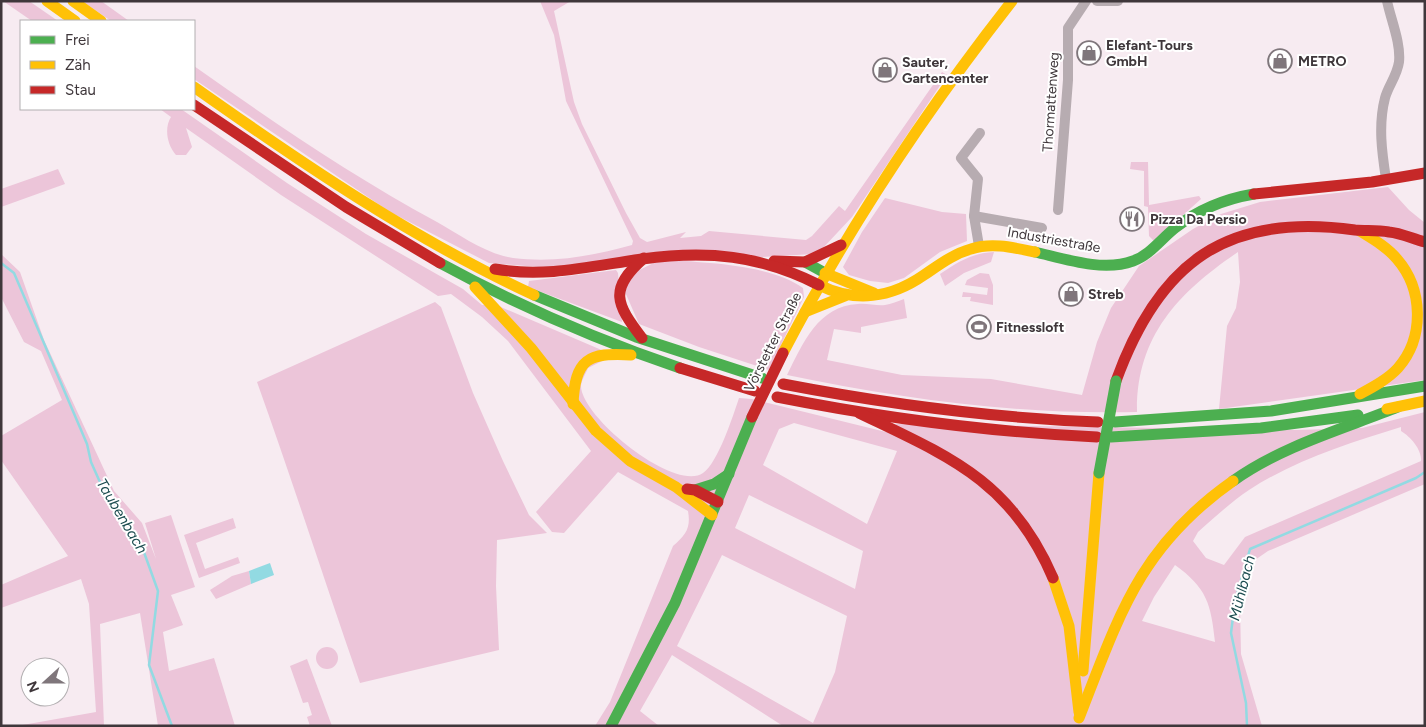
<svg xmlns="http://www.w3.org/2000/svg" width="1426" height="727" font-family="Figtree,sans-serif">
  <rect width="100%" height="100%" fill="#f7ebf1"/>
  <g fill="#ecc5d9" fill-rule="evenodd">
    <path d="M 3,1 L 29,1 L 58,21 L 32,21 Z"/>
    <path d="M 82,1 L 101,1 L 129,21 L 111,21 Z"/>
    <path d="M 540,1 L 571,1 L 554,11 L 574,102 L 582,124 L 626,213 L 640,238 L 647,242 L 686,232 L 680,238 L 701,236 L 709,231 L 806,240 L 812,236 L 839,206 L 845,211 L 942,72 L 947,75 L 852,217 L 823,248 L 813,254 L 563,269 L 489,263 L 390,212 L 194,79 L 194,66 C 273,122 352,176 437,222 C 460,235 486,254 513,258 C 555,263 592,256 632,245 L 633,241 L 566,101 L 554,35 Z"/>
    <path d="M 160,109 L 181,109 L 287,183 L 366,234 L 463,289 L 482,305 L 496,305 L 625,360 L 604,360 L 588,368 C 586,373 581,381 581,386 C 581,417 675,493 703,473 C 718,463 733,416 739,398 L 752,399 L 886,432 L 896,424 L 1297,430 L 1362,428 L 1425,412 L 1425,484 L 1268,551 L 1252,562 L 1240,606 L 1241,654 L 1262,726 L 783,726 L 672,655 L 640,711 L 659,726 L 595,726 L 610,702 L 673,546 C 686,535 691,528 688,511 L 618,472 L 564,533 L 552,532 L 536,512 L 591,451 L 508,341 L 482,317 L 451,294 L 438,296 L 281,195 L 186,128 L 192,147 L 186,155 L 176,155 C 167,145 164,128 171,117 ZM 794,423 L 897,451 L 867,524 L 763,465 L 779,429 ZM 1401,427 L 1401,431 C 1411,437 1422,450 1421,461 L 1245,537 L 1224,565 L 1206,558 L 1193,541 L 1198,532 C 1214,518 1231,502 1249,490 C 1295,460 1349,443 1401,427 ZM 749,495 L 863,551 L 855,589 L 735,528 ZM 722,555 L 847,616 L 835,672 L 813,723 L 677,646 ZM 1175,565 C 1207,588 1211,604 1215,642 L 1142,621 L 1154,597 Z"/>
    <path d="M 1131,162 L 1148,162 L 1149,205 L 1199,196 L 1201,199 L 1154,241 L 1149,236 L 1148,207 L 1144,206 L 1144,171 L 1130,169 Z"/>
    <path d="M 58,169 L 65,184 L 1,207 L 1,189 Z"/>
    <path d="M 1388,187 L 1409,210 L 1425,223 L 1425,380 L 1219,409 L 1227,326 L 1236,308 L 1240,282 L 1238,252 C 1179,292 1136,336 1137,412 C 1019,415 902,399 787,375 C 803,343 818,306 858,304 C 867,303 876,306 885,305 C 891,304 898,301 904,299 L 907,318 L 861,327 L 861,333 L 834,329 L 827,360 L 902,375 L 991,379 L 1082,395 L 1097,342 L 1111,308 L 1139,266 L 1193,229 L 1221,214 L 1260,202 Z"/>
    <path d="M 885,198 L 942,212 L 966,214 L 967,241 L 940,252 L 904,278 L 888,283 L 870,281 L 849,275 L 843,267 L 862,232 Z"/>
    <path d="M 994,252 L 991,262 L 964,273 L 945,286 L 940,274 C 958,262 972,253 994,252 Z"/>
    <path d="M 1,254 L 20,272 L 44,340 L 114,491 L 142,523 L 156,559 L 145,523 L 171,515 L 195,587 L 171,595 L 183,625 L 163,632 L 169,671 L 214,658 L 235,726 L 158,726 L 140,613 L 100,624 L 104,726 L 17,726 L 96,712 L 89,604 L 81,579 L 1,608 L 1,585 L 68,556 L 1,460 L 1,436 L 62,400 L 41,351 L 24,342 L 1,297 Z"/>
    <path d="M 660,260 C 701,262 770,264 803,288 L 804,297 L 769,370 L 699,347 L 639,324 L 622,285 L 629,275 Z"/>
    <path d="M 616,270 L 618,273 L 622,322 L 528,287 L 529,281 Z"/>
    <path d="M 980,273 L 989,274 L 993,285 L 993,305 L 970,301 L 971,297 L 962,297 L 963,292 L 987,295 L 988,288 L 965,285 L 967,280 Z"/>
    <path d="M 435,302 L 441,307 L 473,393 L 503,461 L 529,515 L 547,533 L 497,540 L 496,586 L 499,650 L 360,683 C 325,583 293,482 257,382 Z"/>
    <path d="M 233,518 L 236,528 L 196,543 L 205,569 L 238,557 L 240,563 L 199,578 L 184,535 Z"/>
    <path d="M 249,571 L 251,584 L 216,599 L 210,590 L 232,576 Z"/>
    <circle cx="327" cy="658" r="11"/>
    <path d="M 307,659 L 332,726 L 310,726 L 307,717 L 312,715 L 308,702 L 303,703 L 290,666 Z"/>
  </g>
  <path fill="#92dae2" d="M 270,563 L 274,575 L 251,584 L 249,571 Z"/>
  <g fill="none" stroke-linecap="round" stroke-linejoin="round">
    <g stroke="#92dae2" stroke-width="2.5">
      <path d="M 1,263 L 14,273 L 87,444 L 91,462 L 99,480 L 141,544 L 158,591 L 149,665 L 172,726"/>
      <path d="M 1247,726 L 1246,703 L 1231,633 L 1235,601 L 1250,549 L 1416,478 L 1425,472"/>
    </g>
    <g stroke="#b7acb1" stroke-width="10">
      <path d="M 1097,1 L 1118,1"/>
      <path d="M 1386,179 C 1382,153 1378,125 1385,98 C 1388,86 1397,76 1399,62 C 1401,43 1391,20 1387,1"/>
      <path d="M 1058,210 L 1068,80 L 1068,28 L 1086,1"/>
      <path d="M 974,216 L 1042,228"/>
      <path d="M 979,246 L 974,216 L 978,179 L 961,158 L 980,133"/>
    </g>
    <g stroke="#4caf50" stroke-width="11">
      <path d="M 1035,252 C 1065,259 1103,272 1133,261 C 1150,255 1161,239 1175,228 C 1199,209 1224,199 1254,194"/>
      <path d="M 805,262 L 825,273"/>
      <path d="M 440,263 C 517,305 597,340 680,368"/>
      <path d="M 534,295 L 636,337 L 762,378"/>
      <path d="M 1115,422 L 1271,411 L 1425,386"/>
      <path d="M 1111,437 L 1261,428 L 1358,415"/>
      <path d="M 1233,481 C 1282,446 1343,429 1398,407"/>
      <path d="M 695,490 L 714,484 L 729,474"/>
      <path d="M 611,726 L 675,603 L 752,417"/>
    </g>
    <g stroke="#ffc107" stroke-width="11">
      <path d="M 47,1 L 75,21"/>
      <path d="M 73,1 L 101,21"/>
      <path d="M 194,87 C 303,164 413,239 534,295"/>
      <path d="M 1360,231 C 1373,239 1387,247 1397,259 C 1423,289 1425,337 1398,368 C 1388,379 1373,387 1360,394"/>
      <path d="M 825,273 L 874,293"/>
      <path d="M 819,285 C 855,303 891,298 924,275 C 939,265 953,254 971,249 C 992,242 1015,248 1035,252"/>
      <path d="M 475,287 L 531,348 L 596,431 L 630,461 L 676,487 L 712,515"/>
      <path d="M 805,312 L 845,296"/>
      <path d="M 783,353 C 848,228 925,112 1012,1"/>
      <path d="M 573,404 C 575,359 588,352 631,355"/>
      <path d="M 1387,409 L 1425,401"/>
      <path d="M 1053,578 L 1069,626 L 1079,712"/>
      <path d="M 1083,671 L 1099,473"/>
      <path d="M 1079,718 C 1119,616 1139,547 1233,481"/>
    </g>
    <g stroke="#c62828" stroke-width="11">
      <path d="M 194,105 L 346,207 L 440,263"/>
      <path d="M 1254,194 L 1372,182 L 1425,173"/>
      <path d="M 774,261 L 805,262 L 841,245"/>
      <path d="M 495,269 C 545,278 592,266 642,259 C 707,250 760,255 819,285"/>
      <path d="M 642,338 C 616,304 608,289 644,258"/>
      <path d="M 680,368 L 755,391"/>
      <path d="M 1116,381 C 1159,262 1227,212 1355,230 C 1366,231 1377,230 1389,232 C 1401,233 1413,239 1425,242"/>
      <path d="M 783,384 C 887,404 992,418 1098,422"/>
      <path d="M 777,397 C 883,418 989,432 1097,437"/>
      <path d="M 859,413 C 948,456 1011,480 1053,578"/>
      <path d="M 687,489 L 695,490 L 718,502"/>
    </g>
    <path stroke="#4caf50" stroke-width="11" d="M 1099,473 L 1116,381"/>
    <path stroke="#c62828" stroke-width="11" d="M 752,417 L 783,353"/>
  </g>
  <defs>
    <g id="shop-ring" transform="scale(1.25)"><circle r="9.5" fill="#fff" stroke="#7f767b" stroke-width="1.5"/><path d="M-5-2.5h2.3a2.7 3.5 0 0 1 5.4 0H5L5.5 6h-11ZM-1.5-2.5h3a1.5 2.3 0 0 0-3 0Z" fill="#7f767b"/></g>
    <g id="restaurant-ring" transform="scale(1.25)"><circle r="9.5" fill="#fff" stroke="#7f767b" stroke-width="1.5"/><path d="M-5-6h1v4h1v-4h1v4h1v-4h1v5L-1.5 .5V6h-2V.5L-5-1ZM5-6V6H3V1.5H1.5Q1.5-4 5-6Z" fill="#7f767b"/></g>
    <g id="stadium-ring" transform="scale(1.25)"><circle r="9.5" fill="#fff" stroke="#7f767b" stroke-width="1.5"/><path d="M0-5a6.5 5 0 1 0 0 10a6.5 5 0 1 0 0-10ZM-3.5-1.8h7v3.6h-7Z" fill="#7f767b"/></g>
  </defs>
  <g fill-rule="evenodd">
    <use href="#shop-ring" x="1089" y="53"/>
    <use href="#shop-ring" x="1280" y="61"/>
    <use href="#shop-ring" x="885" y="70"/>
    <use href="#restaurant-ring" x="1132" y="219"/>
    <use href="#shop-ring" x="1071" y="294"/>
    <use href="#stadium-ring" x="979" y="327"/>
  </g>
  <g text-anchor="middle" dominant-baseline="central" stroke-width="4" stroke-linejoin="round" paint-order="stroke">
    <g font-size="14" font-weight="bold" fill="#3f373b" stroke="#fff" text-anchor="start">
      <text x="1106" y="45">Elefant-Tours<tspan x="1106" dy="16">GmbH</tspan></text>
      <text x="1298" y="61">METRO</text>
      <text x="902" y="62">Sauter,<tspan x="902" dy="16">Gartencenter</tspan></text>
      <text x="1150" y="219">Pizza Da Persio</text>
      <text x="1088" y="294">Streb</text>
      <text x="996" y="327">Fitnessloft</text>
    </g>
    <g font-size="14" fill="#3f373b" stroke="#fff">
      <text transform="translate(1051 102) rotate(-86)">Thormattenweg</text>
      <text transform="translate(1054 240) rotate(10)">Industriestraße</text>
      <text transform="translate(773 342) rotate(-63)">Vörstetter Straße</text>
    </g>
    <g font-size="15" font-style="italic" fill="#1c4c50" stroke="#fff">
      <text transform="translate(122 516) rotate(59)">Taubenbach</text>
      <text transform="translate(1242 588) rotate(-76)">Mühlbach</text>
    </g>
  </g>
  <rect width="1426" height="727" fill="none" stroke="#3f373b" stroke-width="5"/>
  <rect x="20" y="20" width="175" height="90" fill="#ffffff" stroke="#b2afb1"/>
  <rect x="30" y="36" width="25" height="8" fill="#4caf50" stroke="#b2afb1"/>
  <text x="65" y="45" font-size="15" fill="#3f373b">Frei</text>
  <rect x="30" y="61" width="25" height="8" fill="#ffc107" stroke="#b2afb1"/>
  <text x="65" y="70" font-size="15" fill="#3f373b">Zäh</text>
  <rect x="30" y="86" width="25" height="8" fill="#c62828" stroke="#b2afb1"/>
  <text x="65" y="95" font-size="15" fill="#3f373b">Stau</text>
  <g transform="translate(45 682) rotate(249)"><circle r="24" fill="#ffffff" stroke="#b2afb1"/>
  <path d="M0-4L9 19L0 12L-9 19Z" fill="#7f767b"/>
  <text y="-8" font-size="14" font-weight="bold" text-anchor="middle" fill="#3f373b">N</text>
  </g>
</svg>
